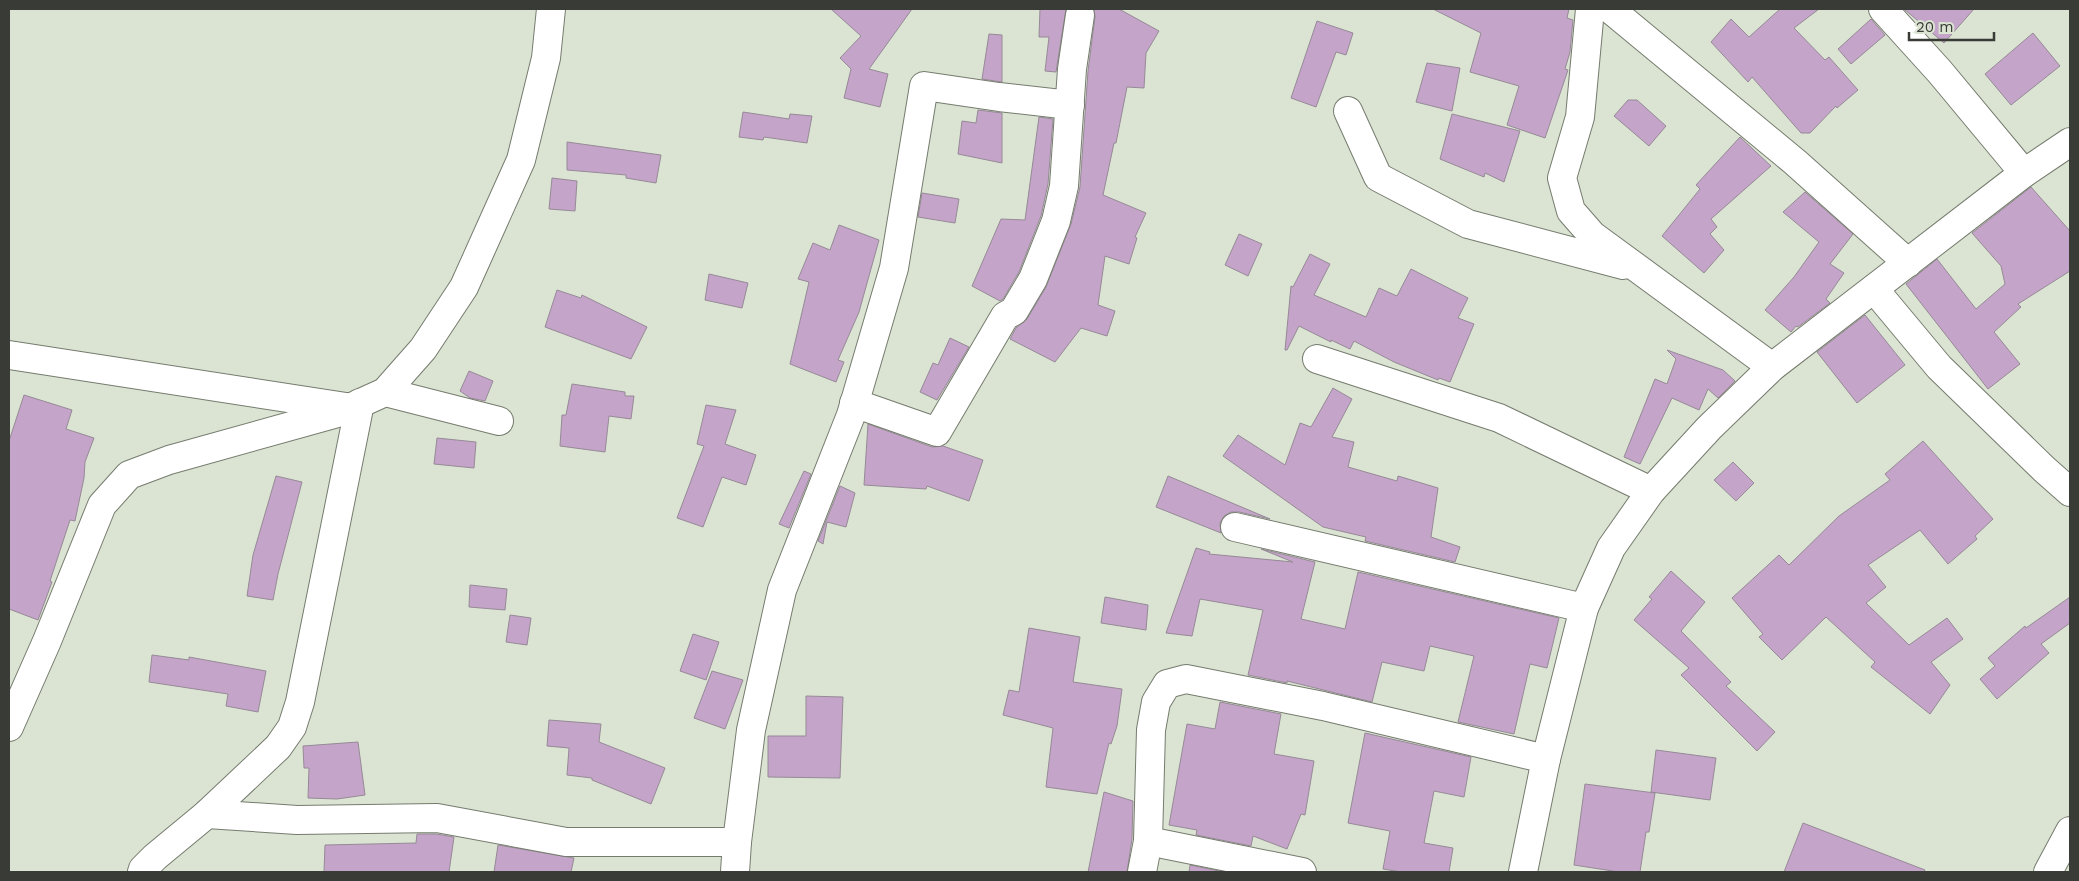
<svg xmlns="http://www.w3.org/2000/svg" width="2079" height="881" font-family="'Work Sans',sans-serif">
  <rect width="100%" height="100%" fill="#dbe3d3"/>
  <g fill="#c4a4c8" stroke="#968a97">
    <path d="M 831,9 L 912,9 L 869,69 L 888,74 L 880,107 L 844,98 L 851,69 L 840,58 L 861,36 Z"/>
    <path d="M 1040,9 L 1066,9 L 1056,72 L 1045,71 L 1049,37 L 1039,37 Z"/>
    <path d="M 1094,9 L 1119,9 L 1159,31 L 1146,53 L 1144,88 L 1127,87 L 1116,143 L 1114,143 L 1103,195 L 1146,213 L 1135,237 L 1137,238 L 1129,264 L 1105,256 L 1098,305 L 1115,311 L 1107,336 L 1081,328 L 1055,362 L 1010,339 L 1016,328 L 1027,319 L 1046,287 L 1071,224 L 1080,187 L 1088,71 L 1095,17 Z"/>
    <path d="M 1433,9 L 1569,9 L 1567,18 L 1573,20 L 1570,52 L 1565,69 L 1568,70 L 1545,138 L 1507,125 L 1519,86 L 1470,72 L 1481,33 Z"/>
    <path d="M 1780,9 L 1819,9 L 1794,28 L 1825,60 L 1829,57 L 1858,90 L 1837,108 L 1836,106 L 1810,133 L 1801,133 L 1752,77 L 1748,82 L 1711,42 L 1731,19 L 1749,37 Z"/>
    <path d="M 1904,9 L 1974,9 L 1944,43 Z"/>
    <path d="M 1871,19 L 1885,35 L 1851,64 L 1838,49 Z"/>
    <path d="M 1317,21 L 1353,33 L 1346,55 L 1336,52 L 1316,107 L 1291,98 Z"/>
    <path d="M 2033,33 L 2060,66 L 2011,105 L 1985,74 Z"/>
    <path d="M 989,34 L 1002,35 L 1002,82 L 982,79 Z"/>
    <path d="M 1427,63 L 1460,68 L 1452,111 L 1416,102 Z"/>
    <path d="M 1628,100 L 1637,100 L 1666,126 L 1649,146 L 1614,116 Z"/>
    <path d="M 978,110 L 1002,113 L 1002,163 L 958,154 L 962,121 L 976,123 Z"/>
    <path d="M 743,112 L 789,119 L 790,114 L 812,116 L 807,143 L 764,137 L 763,140 L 739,137 Z"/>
    <path d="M 1452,114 L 1520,131 L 1504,182 L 1485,173 L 1484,177 L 1440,159 Z"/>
    <path d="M 1039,117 L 1053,119 L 1048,184 L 1041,216 L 1019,272 L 1003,299 L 1000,301 L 972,286 L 1001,219 L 1025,220 Z"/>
    <path d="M 1740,137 L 1771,166 L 1711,219 L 1717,227 L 1710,234 L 1724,250 L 1704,273 L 1662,236 L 1700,189 L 1696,185 Z"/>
    <path d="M 567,142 L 661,155 L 656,183 L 626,178 L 626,175 L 567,170 Z"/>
    <path d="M 552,178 L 577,181 L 575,211 L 549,209 Z"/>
    <path d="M 2031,187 L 2070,231 L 2070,271 L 2018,304 L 2021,307 L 1994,332 L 2020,364 L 1988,389 L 1906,284 L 1937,259 L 1976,309 L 2005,284 L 2001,266 L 1972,233 Z"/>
    <path d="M 1805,192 L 1853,234 L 1830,264 L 1844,273 L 1826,299 L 1830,303 L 1798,327 L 1796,326 L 1791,332 L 1765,310 L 1794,277 L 1819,242 L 1783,212 Z"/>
    <path d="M 922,193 L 959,199 L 955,223 L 918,217 Z"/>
    <path d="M 839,225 L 879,240 L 859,312 L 838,360 L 844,362 L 836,382 L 790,364 L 809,282 L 798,279 L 813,243 L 830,250 Z"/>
    <path d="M 1239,234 L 1262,244 L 1248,276 L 1225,265 Z"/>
    <path d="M 1310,254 L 1330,264 L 1314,295 L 1366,317 L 1379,288 L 1397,296 L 1411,269 L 1468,298 L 1458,318 L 1474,324 L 1450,382 L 1439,378 L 1438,380 L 1394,362 L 1354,341 L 1350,349 L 1331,340 L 1331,342 L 1299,326 L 1287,350 L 1285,350 L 1291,286 L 1293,287 Z"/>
    <path d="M 709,274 L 748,283 L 742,308 L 705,300 Z"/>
    <path d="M 557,290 L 581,298 L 582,295 L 647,327 L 631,359 L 545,327 Z"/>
    <path d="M 1865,315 L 1905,365 L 1857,403 L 1817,352 Z"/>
    <path d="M 950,338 L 969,347 L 937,400 L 920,392 L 933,363 L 938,365 Z"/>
    <path d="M 1667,350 L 1723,370 L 1735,381 L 1718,398 L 1708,389 L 1699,410 L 1672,398 L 1640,464 L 1624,457 L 1655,379 L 1667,384 L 1676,359 Z"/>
    <path d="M 469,371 L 493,381 L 485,401 L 470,398 L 460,391 Z"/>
    <path d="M 572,384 L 625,392 L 625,396 L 634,396 L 631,419 L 609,416 L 605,452 L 560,446 L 562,415 L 566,415 Z"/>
    <path d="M 1333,388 L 1352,399 L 1332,437 L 1354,442 L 1348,467 L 1397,481 L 1398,476 L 1438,488 L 1431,537 L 1460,547 L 1455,562 L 1365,541 L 1366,537 L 1323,527 L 1223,456 L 1238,435 L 1285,465 L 1300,423 L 1311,427 Z"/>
    <path d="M 24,395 L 72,410 L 66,429 L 94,438 L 85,462 L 84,478 L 75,521 L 70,520 L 50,581 L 52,582 L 38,620 L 9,609 L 9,441 Z"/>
    <path d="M 706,405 L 736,410 L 725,444 L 756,455 L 746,485 L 722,477 L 703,527 L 677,518 L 704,446 L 697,444 Z"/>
    <path d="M 868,424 L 932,447 L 943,446 L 983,460 L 969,501 L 927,486 L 926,489 L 864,485 Z"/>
    <path d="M 437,438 L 476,442 L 474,468 L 434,464 Z"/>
    <path d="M 1923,441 L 1993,519 L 1975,536 L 1977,539 L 1948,564 L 1920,530 L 1868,565 L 1886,587 L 1866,603 L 1909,645 L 1947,618 L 1963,639 L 1931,662 L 1950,685 L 1930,714 L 1871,667 L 1875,662 L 1826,617 L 1782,660 L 1759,637 L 1763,634 L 1732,598 L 1779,555 L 1789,565 L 1839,516 L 1890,480 L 1885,474 Z"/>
    <path d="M 1733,462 L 1754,483 L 1736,501 L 1714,480 Z"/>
    <path d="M 804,471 L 811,474 L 789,528 L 779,524 Z"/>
    <path d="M 276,476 L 302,482 L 278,574 L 273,600 L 247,596 L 253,555 Z"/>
    <path d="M 1168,476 L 1270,519 L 1239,512 L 1231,512 L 1224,516 L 1220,523 L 1221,533 L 1156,507 Z"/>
    <path d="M 840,486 L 855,493 L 846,527 L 827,522 L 823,544 L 818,541 Z"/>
    <path d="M 1196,548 L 1210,552 L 1209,554 L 1293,562 L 1261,549 L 1315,562 L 1301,619 L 1345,629 L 1358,572 L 1559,618 L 1547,668 L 1530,664 L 1514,734 L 1458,722 L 1474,656 L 1430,646 L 1424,671 L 1382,662 L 1372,702 L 1287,681 L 1287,683 L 1248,675 L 1263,610 L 1200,599 L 1192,636 L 1166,633 Z"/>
    <path d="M 1671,571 L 1705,602 L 1681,631 L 1731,682 L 1726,686 L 1775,732 L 1757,751 L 1681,675 L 1689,668 L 1634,620 L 1652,599 L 1649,597 Z"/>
    <path d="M 470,585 L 507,589 L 505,610 L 469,607 Z"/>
    <path d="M 1105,597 L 1148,605 L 1146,630 L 1101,623 Z"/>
    <path d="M 2070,597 L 2070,623 L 2041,644 L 2049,653 L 1997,699 L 1980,679 L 1995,666 L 1988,658 L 2025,626 L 2026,628 Z"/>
    <path d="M 510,615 L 531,618 L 527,645 L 506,642 Z"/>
    <path d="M 1029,628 L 1080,637 L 1073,682 L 1122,689 L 1117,726 L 1111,744 L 1109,743 L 1097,794 L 1046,787 L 1053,728 L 1003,715 L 1009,690 L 1019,692 Z"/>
    <path d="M 693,634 L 719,642 L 706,680 L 680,671 Z"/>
    <path d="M 152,655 L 189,660 L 189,657 L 266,671 L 258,712 L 226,706 L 228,694 L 149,682 Z"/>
    <path d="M 712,671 L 743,680 L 725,729 L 694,718 Z"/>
    <path d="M 806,696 L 843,697 L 840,778 L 768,777 L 768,736 L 806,736 Z"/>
    <path d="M 1220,702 L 1281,714 L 1274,754 L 1314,761 L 1305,815 L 1301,814 L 1287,849 L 1253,836 L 1251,846 L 1196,835 L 1197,830 L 1169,825 L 1187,724 L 1215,729 Z"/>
    <path d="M 549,720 L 601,724 L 599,742 L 665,768 L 651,804 L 592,780 L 592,778 L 567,775 L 569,748 L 547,746 Z"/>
    <path d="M 1365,733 L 1471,757 L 1464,797 L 1434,791 L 1424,843 L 1453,848 L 1449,872 L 1401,872 L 1383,869 L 1390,831 L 1348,823 Z"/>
    <path d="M 358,742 L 365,795 L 337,799 L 308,798 L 309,768 L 304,768 L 303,746 Z"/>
    <path d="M 1656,750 L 1716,758 L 1710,800 L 1651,792 Z"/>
    <path d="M 1585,784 L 1655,793 L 1649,832 L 1646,832 L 1640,872 L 1619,872 L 1574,865 Z"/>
    <path d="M 1104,792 L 1133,801 L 1132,839 L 1127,872 L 1088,872 Z"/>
    <path d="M 1803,823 L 1925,870 L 1924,872 L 1784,872 Z"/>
    <path d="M 417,834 L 436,834 L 454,837 L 449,872 L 324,872 L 325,845 L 416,843 Z"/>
    <path d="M 498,845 L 574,858 L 571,872 L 494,872 Z"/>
    <path d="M 1190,865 L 1224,872 L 1189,872 Z"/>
  </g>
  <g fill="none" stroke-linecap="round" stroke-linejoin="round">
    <g stroke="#757c6e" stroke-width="30">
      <g id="minor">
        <path d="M 1590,9 L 1580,117 L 1562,178 L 1571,211 L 1592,235 L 1772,367"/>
        <path d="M 1610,9 L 1795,162 L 1908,263"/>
        <path d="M 1883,9 L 1940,72 L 2024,173"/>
        <path d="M 1348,111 L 1378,177 L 1468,224 L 1623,265"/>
        <path d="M 1874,289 L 1939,367 L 2044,469 L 2070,492"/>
        <path d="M 9,355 L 346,407"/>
        <path d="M 1317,359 L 1499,418 L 1651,491"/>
        <path d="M 385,392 L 499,421"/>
        <path d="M 854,403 L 937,432 L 1005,316 L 1014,311 L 1033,279 L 1056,221 L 1064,186 L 1072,69 L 1080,15"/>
        <path d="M 1235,527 L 1584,608"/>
        <path d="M 9,727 L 47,641 L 102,505 L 129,475 L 169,460 L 341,412 L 385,392 L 423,349 L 464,287 L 521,160 L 546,58 L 551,9"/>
        <path d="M 207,814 L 297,820 L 437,818 L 566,842 L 737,842"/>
        <path d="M 1148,841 L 1302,872"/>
        <path d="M 142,872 L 143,869 L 155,857 L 207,814 L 278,747 L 292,727 L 300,702 L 360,403"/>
        <path d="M 735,872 L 737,842 L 751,730 L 782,590 L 851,415 L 894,268 L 924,86 L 999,97 L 1070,105"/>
        <path d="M 1142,872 L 1148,841 L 1151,730 L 1156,702 L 1167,684 L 1186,679 L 1323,706 L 1546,759"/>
        <path d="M 1523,872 L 1546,759 L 1584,608 L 1611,548 L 1651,491 L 1709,428 L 1772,367 L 2024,173 L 2070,142"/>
        <path d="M 2048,872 L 2070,831"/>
      </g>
    </g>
    <use href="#minor" stroke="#fff" stroke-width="28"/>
  </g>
  <rect width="2079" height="881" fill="none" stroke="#393c36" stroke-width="20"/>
  <path d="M1909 32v8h85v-8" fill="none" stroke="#393c36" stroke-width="2.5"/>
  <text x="1916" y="32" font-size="15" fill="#393c36" stroke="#dbe3d3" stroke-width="4" paint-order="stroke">20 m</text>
</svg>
